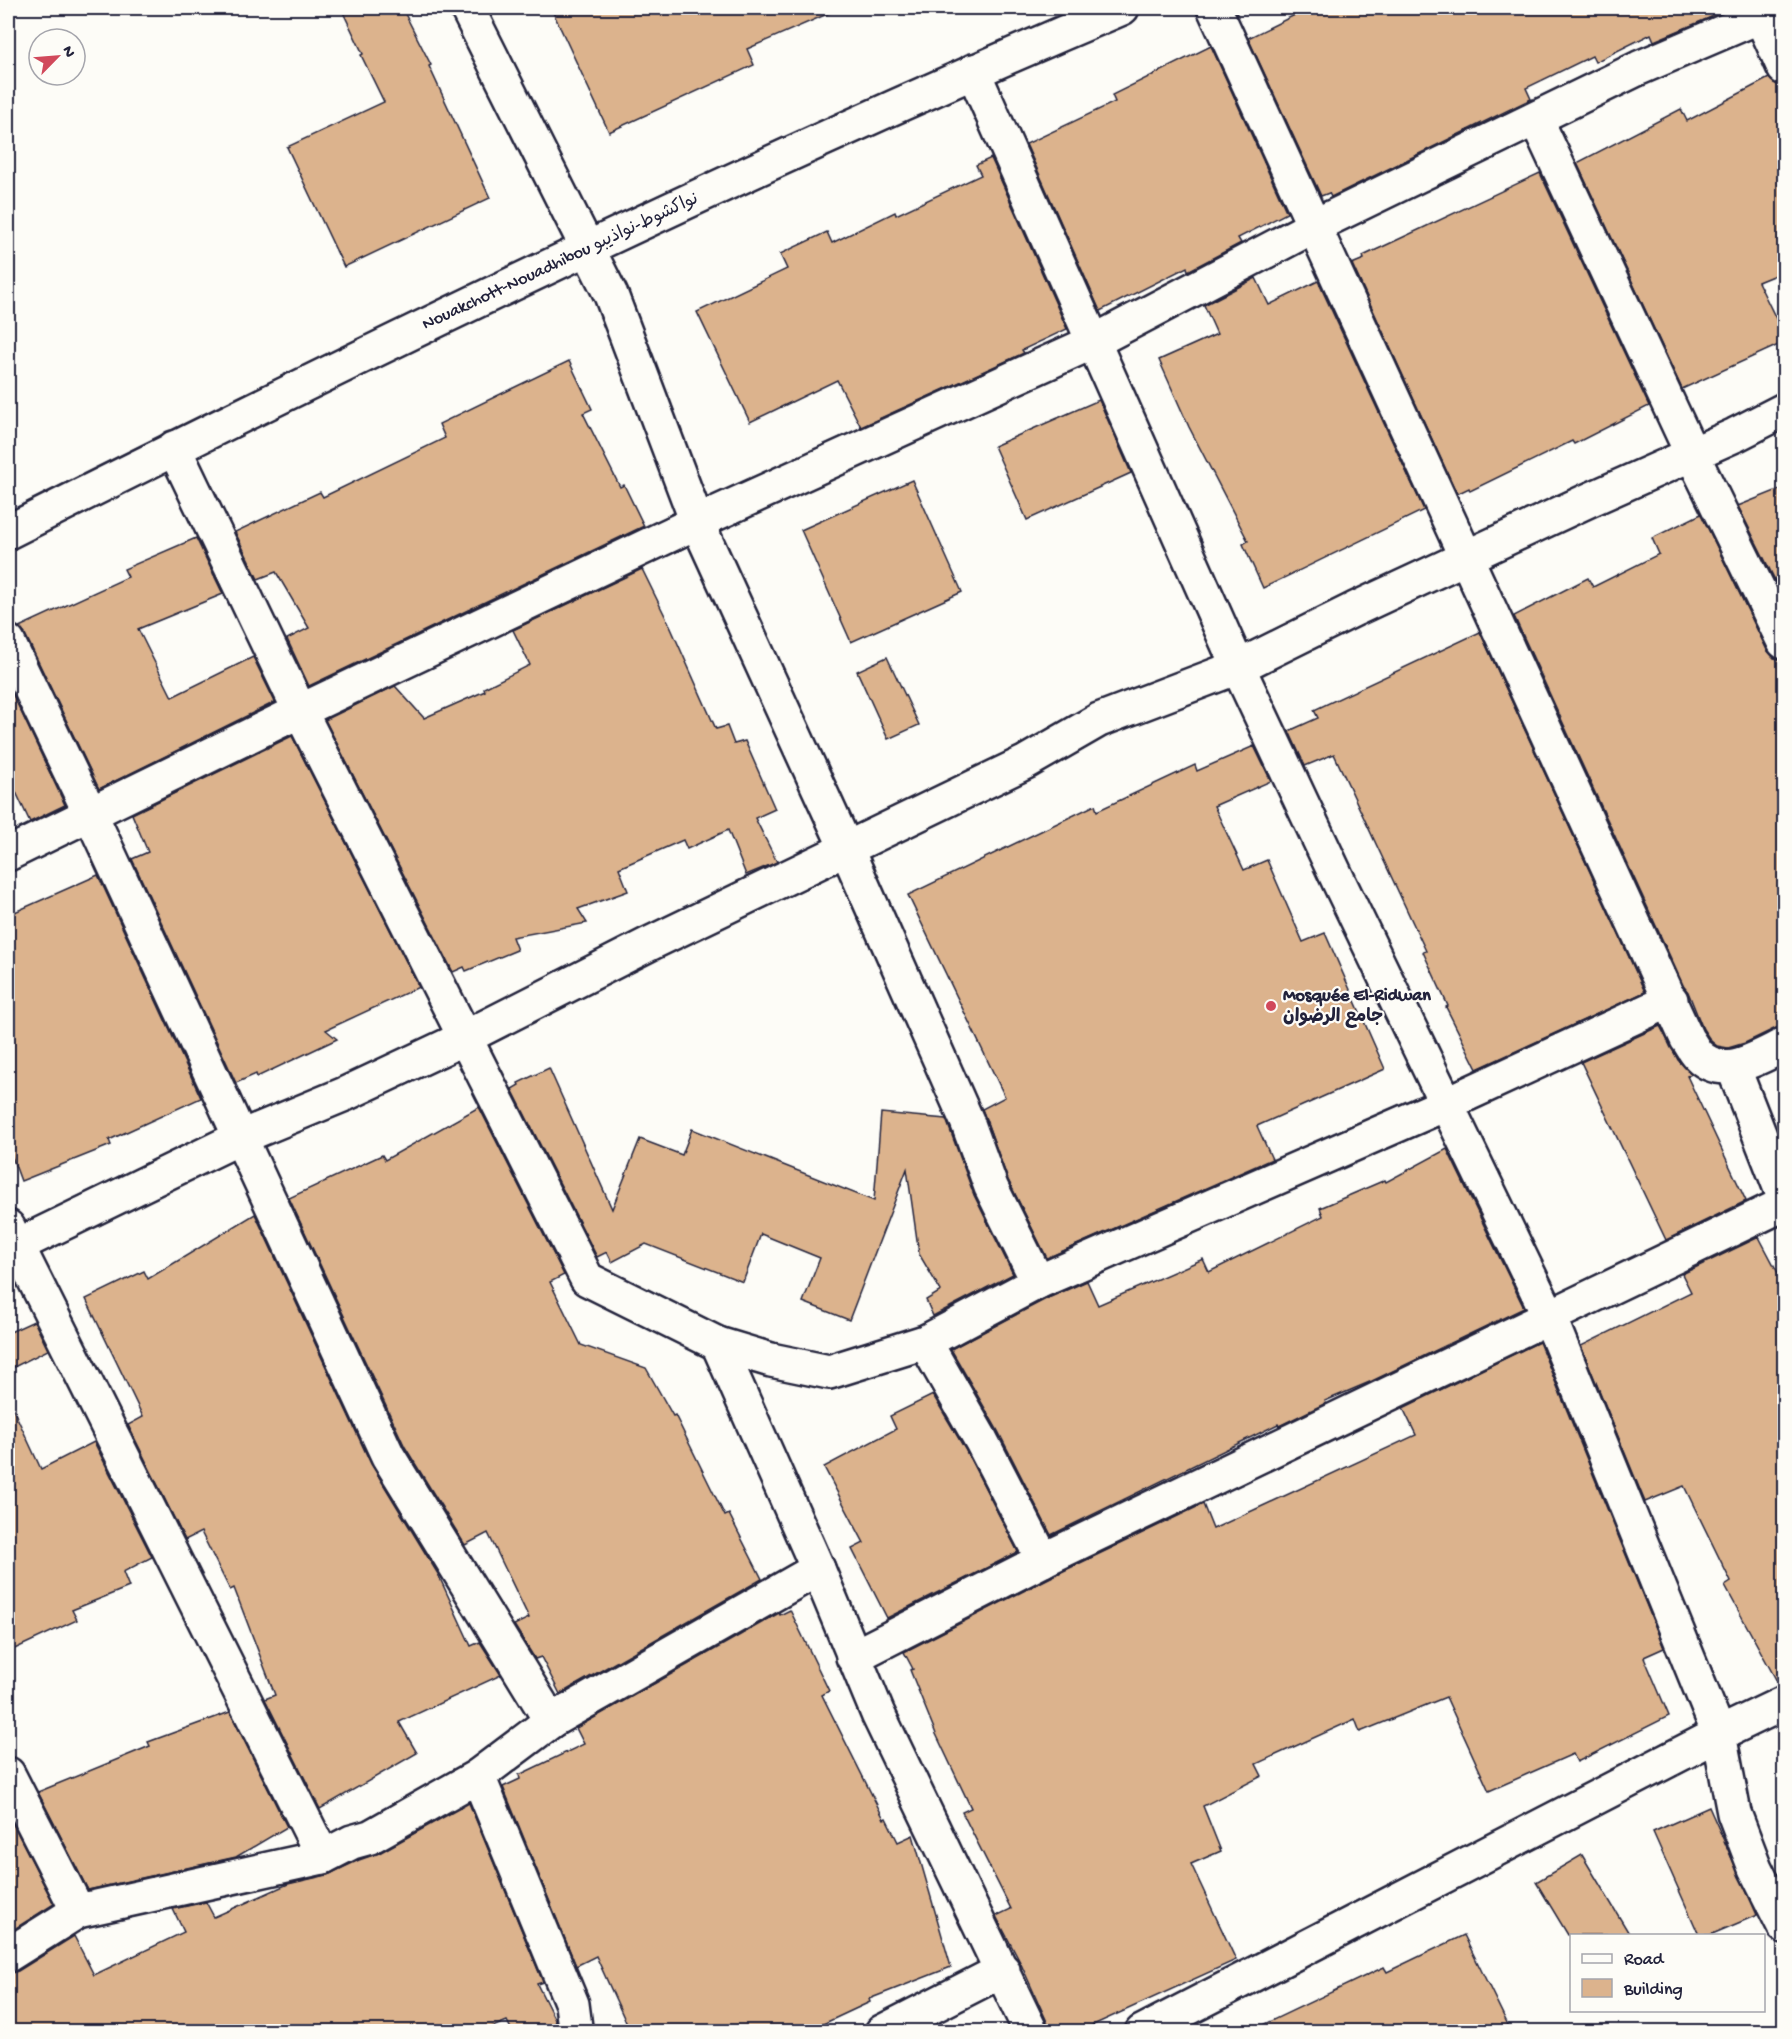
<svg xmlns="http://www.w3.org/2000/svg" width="1792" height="2039" font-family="'Gochi Hand','Playpen Sans Arabic',sans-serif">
  <rect width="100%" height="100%" fill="#fdfcf7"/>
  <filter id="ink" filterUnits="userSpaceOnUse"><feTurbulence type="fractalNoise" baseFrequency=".0167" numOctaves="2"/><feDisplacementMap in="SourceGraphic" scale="12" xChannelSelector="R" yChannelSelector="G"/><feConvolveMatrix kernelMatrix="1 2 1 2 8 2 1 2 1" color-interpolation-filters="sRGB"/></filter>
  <g filter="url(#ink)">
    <g fill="#dcb38d" stroke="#22223b" stroke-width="1.5">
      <path d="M 341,8 L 402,8 L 431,65 L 429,66 L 490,198 L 344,267 L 287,147 L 384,102 L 361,55 L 363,54 Z"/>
      <path d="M 551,8 L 841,8 L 747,49 L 754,65 L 609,132 Z"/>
      <path d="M 1309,8 L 1733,8 L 1654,41 L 1651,34 L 1595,62 L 1592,56 L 1526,88 L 1531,99 L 1331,197 L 1329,193 L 1321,196 L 1248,38 Z"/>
      <path d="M 1211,46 L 1287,213 L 1238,238 L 1241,243 L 1188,271 L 1187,267 L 1100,311 L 1026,144 L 1115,102 L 1112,95 Z"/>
      <path d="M 1769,78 L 1774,83 L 1785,86 L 1785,271 L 1758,282 L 1785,337 L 1785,342 L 1682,389 L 1577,163 L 1681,109 L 1687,121 Z"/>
      <path d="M 991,158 L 1067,329 L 1022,350 L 1024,353 L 861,427 L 837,380 L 750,422 L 697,312 L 787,269 L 780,254 L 827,232 L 832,243 L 895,212 L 896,215 L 981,175 L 976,165 Z"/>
      <path d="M 1540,173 L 1649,406 L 1574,444 L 1572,441 L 1470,491 L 1469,488 L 1457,494 L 1352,264 L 1364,259 L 1363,256 Z"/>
      <path d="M 1256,278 L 1269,305 L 1318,281 L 1424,510 L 1263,588 L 1243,544 L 1248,541 L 1189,427 L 1159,360 L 1217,334 L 1204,305 Z"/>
      <path d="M 569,361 L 592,409 L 583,413 L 620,487 L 624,485 L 644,526 L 309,686 L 287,639 L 309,628 L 276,572 L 258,579 L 235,532 L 320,492 L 323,497 L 445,438 L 439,424 Z"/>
      <path d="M 1099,400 L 1131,473 L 1027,520 L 994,446 Z"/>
      <path d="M 912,480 L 962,592 L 851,642 L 801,530 Z"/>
      <path d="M 1785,487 L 1785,600 L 1738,506 Z"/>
      <path d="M 1701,514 L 1767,650 L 1774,658 L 1785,660 L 1785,1026 L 1776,1028 L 1745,1043 L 1728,1048 L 1717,1046 L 1711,1041 L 1703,1029 L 1688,992 L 1684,987 L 1514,616 L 1588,578 L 1593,587 L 1659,554 L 1652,538 Z"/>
      <path d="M 196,538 L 223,594 L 138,629 L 172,697 L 253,657 L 275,702 L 99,789 L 25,634 L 19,627 L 128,577 L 124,569 Z"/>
      <path d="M 642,569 L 670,626 L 716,729 L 727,726 L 734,744 L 745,741 L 775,809 L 755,818 L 777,862 L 746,875 L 728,830 L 687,849 L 683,840 L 619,868 L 628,891 L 578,909 L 587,923 L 512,937 L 517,950 L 466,971 L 464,967 L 453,972 L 325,720 L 395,686 L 424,718 L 485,691 L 484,688 L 530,665 L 513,630 Z"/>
      <path d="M 1480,632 L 1645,992 L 1477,1069 L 1446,1007 L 1448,1006 L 1423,952 L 1426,951 L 1334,754 L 1305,766 L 1289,731 L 1318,718 L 1314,710 Z"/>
      <path d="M 887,657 L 919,725 L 888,739 L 857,671 Z"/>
      <path d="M 8,684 L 65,805 L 30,822 L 8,775 Z"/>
      <path d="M 292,736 L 419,987 L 326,1030 L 337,1039 L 257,1077 L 256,1074 L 236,1083 L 132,859 L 148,852 L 132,814 Z"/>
      <path d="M 1254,746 L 1271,781 L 1214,806 L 1244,870 L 1267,860 L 1303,942 L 1325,933 L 1385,1069 L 1257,1126 L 1272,1159 L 1047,1258 L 1008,1180 L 982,1109 L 1005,1097 L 908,895 L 1095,805 L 1097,811 L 1195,765 L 1197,771 Z"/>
      <path d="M 98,875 L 201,1098 L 109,1140 L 111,1145 L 21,1181 L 8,1146 L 8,915 Z"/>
      <path d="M 1660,1026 L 1678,1060 L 1692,1074 L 1687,1076 L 1746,1201 L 1666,1240 L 1581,1062 Z"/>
      <path d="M 549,1068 L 612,1209 L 640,1139 L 682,1155 L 692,1129 L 874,1201 L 881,1113 L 946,1119 L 974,1195 L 1013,1274 L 933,1316 L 926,1300 L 941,1291 L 919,1254 L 907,1169 L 849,1320 L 803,1302 L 820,1258 L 761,1234 L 743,1282 L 646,1244 L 612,1262 L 607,1252 L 597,1257 L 512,1089 L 519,1085 L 518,1083 Z"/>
      <path d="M 479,1107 L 564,1275 L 550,1282 L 581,1345 L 646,1368 L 673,1416 L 675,1415 L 725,1516 L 729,1514 L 762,1579 L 560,1694 L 541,1657 L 535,1659 L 514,1625 L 529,1618 L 488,1533 L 465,1545 L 405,1447 L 289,1198 L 382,1155 L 385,1160 Z"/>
      <path d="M 1447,1149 L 1524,1308 L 1372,1381 L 1325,1401 L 1326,1403 L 1279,1426 L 1278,1424 L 1051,1535 L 998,1431 L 951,1349 L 1046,1299 L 1087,1281 L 1098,1305 L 1203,1259 L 1209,1272 L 1323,1216 L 1320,1208 L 1385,1180 L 1386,1182 Z"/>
      <path d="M 255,1214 L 371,1464 L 438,1574 L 471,1646 L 480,1642 L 501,1675 L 399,1722 L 417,1753 L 320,1809 L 265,1699 L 275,1695 L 234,1588 L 230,1590 L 201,1532 L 185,1540 L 128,1425 L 143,1417 L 86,1299 L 144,1271 L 148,1279 Z"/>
      <path d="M 1759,1237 L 1785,1286 L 1785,1684 L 1779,1685 L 1725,1586 L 1731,1582 L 1684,1486 L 1645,1502 L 1581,1346 L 1691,1292 L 1682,1274 Z"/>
      <path d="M 34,1321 L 48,1350 L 8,1370 L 8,1333 Z"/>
      <path d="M 1539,1342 L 1664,1648 L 1644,1657 L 1669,1716 L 1577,1762 L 1573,1754 L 1489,1791 L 1446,1697 L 1360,1732 L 1355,1719 L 1256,1764 L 1262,1776 L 1203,1806 L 1221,1851 L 1191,1864 L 1236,1960 L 1080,2031 L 1049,2031 L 1048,2024 L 1020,1962 L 996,1916 L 1011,1909 L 962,1812 L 971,1808 L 936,1734 L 910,1670 L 913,1669 L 904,1652 L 1051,1577 L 1203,1504 L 1213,1529 L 1416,1435 L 1403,1408 Z"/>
      <path d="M 933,1395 L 965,1449 L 1018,1552 L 887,1618 L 852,1549 L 864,1543 L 824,1467 L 896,1429 L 890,1416 Z"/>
      <path d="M 8,1398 L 41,1469 L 94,1442 L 152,1557 L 123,1572 L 129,1587 L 72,1610 L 77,1620 L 8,1652 Z"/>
      <path d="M 790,1610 L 829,1691 L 822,1695 L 884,1819 L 886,1818 L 898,1842 L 913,1835 L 951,1967 L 869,1999 L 870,2002 L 808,2031 L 630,2031 L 596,1956 L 576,1966 L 503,1787 L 520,1779 L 519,1775 L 584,1744 L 576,1728 L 779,1613 L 780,1615 Z"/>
      <path d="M 230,1712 L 287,1827 L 236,1857 L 88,1890 L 38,1792 L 150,1746 L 148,1742 Z"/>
      <path d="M 469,1803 L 543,1982 L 537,1984 L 555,2020 L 553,2031 L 512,2031 L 507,2021 L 483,2031 L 8,2031 L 8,1974 L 18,1971 L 74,1936 L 94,1975 L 184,1932 L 173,1909 L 206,1902 L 214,1917 L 288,1884 L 327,1875 L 359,1860 L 379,1853 Z"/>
      <path d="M 1709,1807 L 1757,1915 L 1710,1935 L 1699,1935 L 1653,1832 Z"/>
      <path d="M 8,1814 L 54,1904 L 8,1933 Z"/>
      <path d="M 1582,1855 L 1630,1935 L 1568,1935 L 1536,1882 Z"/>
      <path d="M 1464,1935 L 1511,2031 L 1250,2031 L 1384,1967 L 1387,1972 Z"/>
    </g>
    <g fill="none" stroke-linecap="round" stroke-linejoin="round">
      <g stroke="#22223b" stroke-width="38">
        <g id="street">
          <path d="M 467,8 L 611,295 L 697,522 L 847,850 L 967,1121 L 991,1187 L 1038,1282"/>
          <path d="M 1214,8 L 1687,1039 C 1691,1044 1694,1051 1698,1055 C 1723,1081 1759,1057 1784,1045"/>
          <path d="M 1757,8 L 1784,68"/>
          <path d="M 973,71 L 1238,667 L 1340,884 L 1549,1316 L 1719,1734 L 1734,1813 L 1755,1868 L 1784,1926"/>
          <path d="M 1536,119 L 1692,454 L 1784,642"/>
          <path d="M 174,448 L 300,711 L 587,1279 L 718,1344 L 771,1360 L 829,1372 L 925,1342 L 1038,1282 L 1448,1103 L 1671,1000"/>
          <path d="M 8,642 L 90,813 L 388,1456 L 551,1721"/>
          <path d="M 8,854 L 300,711 L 697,522 L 1093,342 L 1314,226 L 1639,68 L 1779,8"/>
          <path d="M 1733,1067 L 1784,1197"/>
          <path d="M 8,1227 L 323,1857"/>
          <path d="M 8,1250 L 241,1137 L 345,1094 L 464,1038 L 649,944 L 1026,762 L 1099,720 L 1238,667 L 1355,609 L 1589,500 L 1735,435 L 1784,410"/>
          <path d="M 925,1342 L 981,1440 L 1043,1560"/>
          <path d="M 718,1344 L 818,1569 L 878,1714 L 1031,2032"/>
          <path d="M 853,1657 L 1043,1560 L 1784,1204"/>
          <path d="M 8,1774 L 78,1911"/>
          <path d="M 478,1776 L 572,2004 L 575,2027 L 571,2032"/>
          <path d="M 8,1955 L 78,1911 L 323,1857 L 352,1842 L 370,1837 L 478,1776 L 551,1721 L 818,1569"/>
          <path d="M 882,2032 L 1003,1970"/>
          <path d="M 1142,2032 L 1719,1734 L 1784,1703"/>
        </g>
      </g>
      <g stroke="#22223b" stroke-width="38">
        <path id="highway" d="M 8,532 C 374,348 744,168 1122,8"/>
      </g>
      <use href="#street" stroke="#fdfcf7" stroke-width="33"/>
      <use href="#highway" stroke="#fdfcf7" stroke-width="33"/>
    </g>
  </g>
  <circle fill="#d1495b" stroke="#fdfcf7" stroke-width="2" cx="1271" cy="1006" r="6"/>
  <g text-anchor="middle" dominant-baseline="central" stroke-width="4.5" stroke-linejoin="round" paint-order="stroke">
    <g font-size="18" fill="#22223b" stroke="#fdfcf7">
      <text transform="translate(561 262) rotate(-25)">Nouakchott-Nouadhibou نواكشوط-نواذيبو</text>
    </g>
    <g font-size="18" font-weight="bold" fill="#22223b" stroke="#fdfcf7" text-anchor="start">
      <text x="1283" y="996">Mosquée El-Ridwan<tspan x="1283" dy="21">جامع الرضوان</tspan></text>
    </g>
  </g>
  <rect width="1792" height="2039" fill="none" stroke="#fdfcf7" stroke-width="30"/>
  <rect x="15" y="15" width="1762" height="2009" fill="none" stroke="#22223b" stroke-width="2" filter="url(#ink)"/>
  <rect x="1570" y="1934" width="195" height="78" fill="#fdfcf7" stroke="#a5a5ac" stroke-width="1.5"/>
  <rect x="1582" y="1954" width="30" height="9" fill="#fdfcf7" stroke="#a5a5ac" stroke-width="1.5"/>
  <text x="1624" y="1964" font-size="18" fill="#22223b">Road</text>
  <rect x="1582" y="1979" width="30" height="18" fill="#dcb38d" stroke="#a5a5ac" stroke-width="1.5"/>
  <text x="1624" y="1994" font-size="18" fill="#22223b">Building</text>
  <g transform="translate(57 57) rotate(65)"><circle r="28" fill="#fdfcf7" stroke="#a5a5ac" stroke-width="1.5"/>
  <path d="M0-4.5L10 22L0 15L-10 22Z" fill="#d1495b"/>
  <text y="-9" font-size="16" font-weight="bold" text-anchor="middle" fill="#22223b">N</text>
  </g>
</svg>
